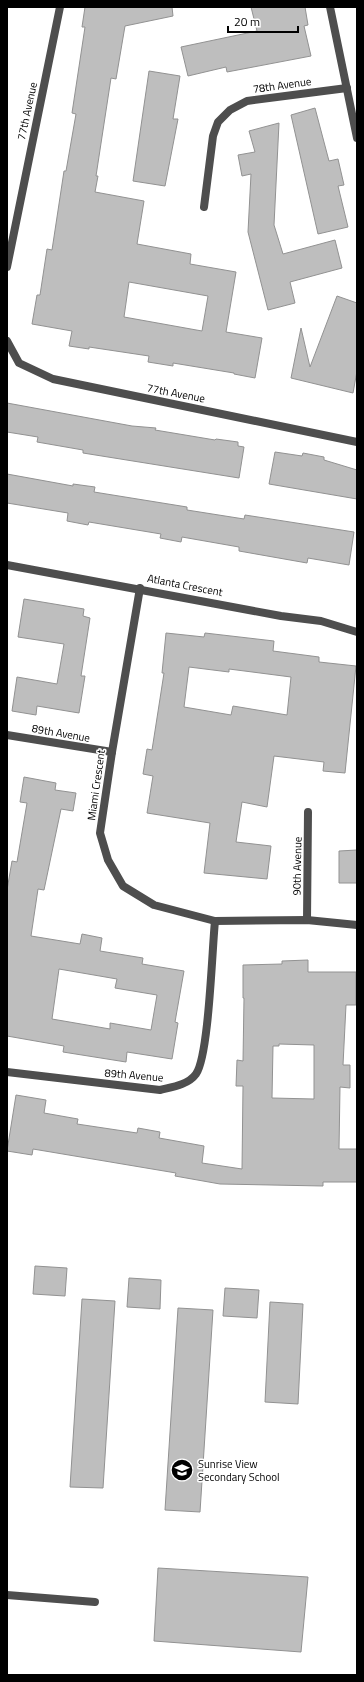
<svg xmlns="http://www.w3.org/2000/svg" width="364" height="1682" font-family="'Titillium Web',sans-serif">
  <rect width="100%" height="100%" fill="#fff"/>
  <g fill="#bebebe" stroke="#929292" fill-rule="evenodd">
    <path d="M 85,7 L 172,7 L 173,16 L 125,26 L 116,79 L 111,78 L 96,176 L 98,176 L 95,192 L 144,201 L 137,244 L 191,254 L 190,264 L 236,272 L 226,332 L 262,338 L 255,378 L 234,374 L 234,373 L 173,363 L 173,366 L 148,362 L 149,356 L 89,347 L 89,349 L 69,346 L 72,331 L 32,324 L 37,295 L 40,295 L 47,249 L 52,250 L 64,171 L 66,171 L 76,114 L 72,113 L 85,27 L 82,27 ZM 129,282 L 208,296 L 202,331 L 124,317 Z"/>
    <path d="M 251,7 L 305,7 L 308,25 L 304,26 L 311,56 L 227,72 L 226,67 L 188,76 L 181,47 L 257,31 Z"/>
    <path d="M 149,71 L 180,76 L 173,119 L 178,119 L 165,186 L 133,181 Z"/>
    <path d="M 315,108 L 329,161 L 338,159 L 344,185 L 338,186 L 348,227 L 318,234 L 291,115 Z"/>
    <path d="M 279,123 L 274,225 L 283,254 L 335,240 L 342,268 L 290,282 L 295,303 L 268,310 L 248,232 L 251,174 L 242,176 L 238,155 L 255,152 L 249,131 Z"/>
    <path d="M 337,296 L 357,303 L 357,371 L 353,393 L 291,378 L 301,328 L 310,367 Z"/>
    <path d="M 7,403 L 132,426 L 156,428 L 155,430 L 215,440 L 216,439 L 238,442 L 238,446 L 244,447 L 239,478 L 83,453 L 83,450 L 37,442 L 38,437 L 7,432 Z"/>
    <path d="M 275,452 L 302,456 L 303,453 L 324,457 L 324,460 L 357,470 L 357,499 L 269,484 Z"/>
    <path d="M 7,474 L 73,486 L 73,484 L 95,487 L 94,492 L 187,507 L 187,510 L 244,519 L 245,515 L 354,532 L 349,565 L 308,558 L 307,563 L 239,551 L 239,547 L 182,537 L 181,542 L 160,538 L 161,534 L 89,522 L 88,525 L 67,521 L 68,513 L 7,503 Z"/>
    <path d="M 24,599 L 84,609 L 83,616 L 90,618 L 81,676 L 85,676 L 79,713 L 37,706 L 36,715 L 12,711 L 17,677 L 57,684 L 64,644 L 18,637 Z"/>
    <path d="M 166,633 L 204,637 L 205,633 L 274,641 L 273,651 L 319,657 L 319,662 L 356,666 L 345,773 L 323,771 L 324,762 L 274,756 L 267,807 L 242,802 L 236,842 L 271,846 L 267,879 L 204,873 L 210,823 L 147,813 L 153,776 L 143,774 L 147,749 L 152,750 L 164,673 L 162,673 ZM 189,667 L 229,672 L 229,669 L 291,677 L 287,715 L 233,706 L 231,715 L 184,707 Z"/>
    <path d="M 24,777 L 56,783 L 55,790 L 76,793 L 73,811 L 61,809 L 44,890 L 38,889 L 31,936 L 80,944 L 82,934 L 102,938 L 100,951 L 143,958 L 142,964 L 184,971 L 175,1022 L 178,1023 L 172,1059 L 127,1052 L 126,1062 L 63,1052 L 64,1046 L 7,1036 L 7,890 L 12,861 L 17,862 L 27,803 L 20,802 ZM 59,969 L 117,979 L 115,988 L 157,995 L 151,1030 L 110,1023 L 110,1029 L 52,1019 Z"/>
    <path d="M 357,850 L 357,883 L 339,883 L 339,851 Z"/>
    <path d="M 308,960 L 308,972 L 356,972 L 356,1005 L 346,1005 L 343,1065 L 350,1065 L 350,1088 L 340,1087 L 339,1149 L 357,1149 L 357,1182 L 323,1182 L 323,1186 L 220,1184 L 175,1176 L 176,1173 L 33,1149 L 32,1155 L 7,1151 L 16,1095 L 46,1100 L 44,1113 L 78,1119 L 77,1124 L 137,1133 L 138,1128 L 160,1132 L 159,1138 L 204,1146 L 202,1163 L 242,1169 L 243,1086 L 236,1086 L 237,1060 L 243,1061 L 244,998 L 243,998 L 243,965 L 282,964 L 282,961 ZM 279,1044 L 314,1045 L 314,1099 L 272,1098 L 273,1046 L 279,1046 Z"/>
    <path d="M 35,1266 L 67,1268 L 65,1296 L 33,1294 Z"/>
    <path d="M 129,1278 L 161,1280 L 160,1309 L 127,1307 Z"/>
    <path d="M 225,1288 L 259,1290 L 257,1318 L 223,1316 Z"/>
    <path d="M 82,1299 L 115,1301 L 103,1488 L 70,1487 Z"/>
    <path d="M 270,1302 L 303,1304 L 298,1404 L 265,1402 Z"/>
    <path d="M 178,1308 L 213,1310 L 200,1512 L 165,1510 Z"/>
    <path d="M 158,1568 L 308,1577 L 301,1652 L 154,1641 Z"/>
  </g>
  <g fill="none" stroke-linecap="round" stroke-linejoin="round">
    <path stroke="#4e4e4e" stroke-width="8" d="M 7,1595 L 95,1602"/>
    <g stroke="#4e4e4e" stroke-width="8">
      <path d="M 330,7 L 357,138"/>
      <path d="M 204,207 L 213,136 L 218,122 L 230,110 L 247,101 L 347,88"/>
      <path d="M 7,267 L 60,7"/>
      <path d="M 7,341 L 19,363 L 53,379 L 357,442"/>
      <path d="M 7,565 L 281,616 L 321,621 L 357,632"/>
      <path d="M 140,588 L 112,752 L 100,833 L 108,860 L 123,886 L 154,905 L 215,921 L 307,920 L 357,925"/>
      <path d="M 7,735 L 112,752"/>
      <path d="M 307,920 L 308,812"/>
      <path d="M 7,1072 L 160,1090 C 172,1087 188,1085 196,1074 C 209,1056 212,949 215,921"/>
    </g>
  </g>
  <defs>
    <g id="school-disc" transform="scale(1.15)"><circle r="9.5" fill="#000" stroke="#fff"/><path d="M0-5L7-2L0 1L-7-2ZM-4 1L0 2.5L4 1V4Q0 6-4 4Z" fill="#fff"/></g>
  </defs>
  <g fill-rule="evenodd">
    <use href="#school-disc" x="182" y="1470"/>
  </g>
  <g text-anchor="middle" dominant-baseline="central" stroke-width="3" stroke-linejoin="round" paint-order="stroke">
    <g font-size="11" fill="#000" stroke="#fff">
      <text transform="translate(282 85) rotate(-8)">78th Avenue</text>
      <text transform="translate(27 111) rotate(-78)">77th Avenue</text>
      <text transform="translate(176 393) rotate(11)">77th Avenue</text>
      <text transform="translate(185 585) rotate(11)">Atlanta Crescent</text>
      <text transform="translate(61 733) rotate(10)">89th Avenue</text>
      <text transform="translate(96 785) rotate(-82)">Miami Crescent</text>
      <text transform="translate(297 866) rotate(-89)">90th Avenue</text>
      <text transform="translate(134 1075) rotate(5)">89th Avenue</text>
    </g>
    <g font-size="11" fill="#000" stroke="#fff" text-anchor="start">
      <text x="198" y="1464">Sunrise View<tspan x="198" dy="13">Secondary School</tspan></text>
    </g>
  </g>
  <rect width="364" height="1682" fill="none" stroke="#000000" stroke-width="16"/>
  <path d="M228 26v6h70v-6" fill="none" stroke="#000000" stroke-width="2"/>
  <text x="234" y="26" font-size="12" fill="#000000" stroke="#ffffff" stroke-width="3" paint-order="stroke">20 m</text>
</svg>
